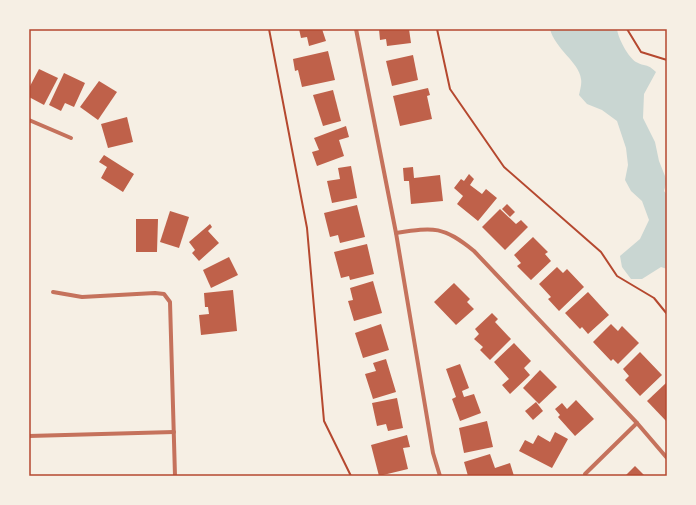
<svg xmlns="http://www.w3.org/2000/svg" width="696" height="505" font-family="Lato,sans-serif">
  <rect width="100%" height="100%" fill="#f6efe4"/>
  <path fill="#c9d6d2" d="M 550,29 L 617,29 C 618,38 628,57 636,62 C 645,67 647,63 656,72 L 644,94 L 643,118 L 655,142 L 659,161 L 667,181 L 664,191 L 667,195 L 667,269 L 661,267 L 642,279 L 631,279 L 622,267 L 620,256 L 640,239 L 649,220 L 642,201 L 631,191 L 625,180 L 628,165 L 626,148 L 617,121 L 602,110 L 587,104 L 579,95 C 580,90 582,84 581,79 C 579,62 555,49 550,29 Z"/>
  <g fill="#bf614a">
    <path d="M 299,29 L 322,29 L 326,41 L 309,46 L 307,37 L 301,38 Z"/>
    <path d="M 379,29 L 409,29 L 411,43 L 387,46 L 386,39 L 380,40 Z"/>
    <path d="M 328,51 L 335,80 L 302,87 L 298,70 L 295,71 L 293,59 Z"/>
    <path d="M 413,55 L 418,80 L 392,86 L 386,61 Z"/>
    <path d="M 39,69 L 58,78 L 44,105 L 29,97 L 29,88 Z"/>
    <path d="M 64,73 L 85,83 L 74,107 L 65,103 L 61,111 L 49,105 Z"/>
    <path d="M 99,81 L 117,92 L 98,120 L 80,107 Z"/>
    <path d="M 428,88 L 430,95 L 427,96 L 432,119 L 400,126 L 393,96 Z"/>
    <path d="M 333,90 L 341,121 L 323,126 L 313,95 Z"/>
    <path d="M 127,117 L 133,142 L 108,148 L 101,124 Z"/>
    <path d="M 346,126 L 349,137 L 339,140 L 344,156 L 317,166 L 312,152 L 319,150 L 314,138 Z"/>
    <path d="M 104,155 L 134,174 L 123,192 L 101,178 L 107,167 L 99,162 Z"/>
    <path d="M 351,166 L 357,198 L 332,203 L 327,181 L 340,179 L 338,168 Z"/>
    <path d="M 413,167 L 414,178 L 440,175 L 443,201 L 411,204 L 409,181 L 404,181 L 403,168 Z"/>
    <path d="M 469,174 L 474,179 L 470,185 L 482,194 L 486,189 L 497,198 L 478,221 L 457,204 L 463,196 L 454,188 L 461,179 L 464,181 Z"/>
    <path d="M 507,204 L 515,212 L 510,217 L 502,209 Z"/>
    <path d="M 357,205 L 365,237 L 340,243 L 338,235 L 330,237 L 324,213 Z"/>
    <path d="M 500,209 L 516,224 L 521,220 L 528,227 L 505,250 L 482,227 Z"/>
    <path d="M 170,211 L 189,217 L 179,248 L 160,242 Z"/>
    <path d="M 136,219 L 158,219 L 157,252 L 136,252 Z"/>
    <path d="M 210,224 L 212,227 L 208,231 L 219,243 L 199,261 L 192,253 L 195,250 L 189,242 Z"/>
    <path d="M 533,237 L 548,252 L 545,254 L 551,261 L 531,280 L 517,266 L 521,263 L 514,255 Z"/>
    <path d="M 367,244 L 374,274 L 350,280 L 349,276 L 341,278 L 334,252 Z"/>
    <path d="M 229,257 L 238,275 L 211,288 L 203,270 Z"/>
    <path d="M 557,267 L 563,273 L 567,269 L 584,287 L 559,311 L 548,299 L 551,297 L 539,284 Z"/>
    <path d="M 373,281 L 382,313 L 354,321 L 348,301 L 353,300 L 350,288 Z"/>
    <path d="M 454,283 L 470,299 L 467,302 L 474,309 L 456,325 L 434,302 Z"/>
    <path d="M 233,290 L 237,331 L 201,335 L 199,315 L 209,314 L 208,307 L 205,307 L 204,293 Z"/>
    <path d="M 588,292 L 609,315 L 588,334 L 582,327 L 580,329 L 565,313 Z"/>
    <path d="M 492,313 L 498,319 L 495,322 L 511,339 L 490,360 L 480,350 L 483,347 L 474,339 L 479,334 L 475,329 Z"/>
    <path d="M 381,324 L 389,350 L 363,358 L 355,333 Z"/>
    <path d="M 611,324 L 618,331 L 622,326 L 639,343 L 618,364 L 613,359 L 611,361 L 593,342 Z"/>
    <path d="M 514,343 L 531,361 L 524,368 L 530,375 L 510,394 L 502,385 L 509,379 L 494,362 Z"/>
    <path d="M 640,352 L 662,375 L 640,396 L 625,380 L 629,376 L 623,369 Z"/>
    <path d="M 386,359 L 396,392 L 373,399 L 365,374 L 376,371 L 373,363 Z"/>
    <path d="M 460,364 L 469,388 L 462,391 L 464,397 L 474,394 L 481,413 L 460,421 L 452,399 L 456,397 L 446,369 Z"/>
    <path d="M 540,370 L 557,387 L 539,404 L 523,388 Z"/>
    <path d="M 666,383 L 667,384 L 667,422 L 647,401 Z"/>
    <path d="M 397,398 L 403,428 L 388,431 L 386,424 L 377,426 L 372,403 Z"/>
    <path d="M 576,400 L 594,419 L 575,436 L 558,417 L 560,415 L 555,409 L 562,403 L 567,409 Z"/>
    <path d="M 536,402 L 543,411 L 533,420 L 525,411 Z"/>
    <path d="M 487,421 L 493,447 L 464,453 L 459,428 Z"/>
    <path d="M 555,432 L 568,439 L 552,468 L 519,451 L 525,440 L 533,444 L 538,435 L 550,442 Z"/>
    <path d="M 407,435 L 410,447 L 403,448 L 408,469 L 379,476 L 371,445 Z"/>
    <path d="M 490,454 L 495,468 L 510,463 L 514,476 L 468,476 L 464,462 Z"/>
    <path d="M 635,466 L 645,476 L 625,476 Z"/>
  </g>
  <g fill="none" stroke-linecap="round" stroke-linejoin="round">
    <g stroke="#b5482f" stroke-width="2">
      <path d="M 269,29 L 307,228 L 324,421 L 351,476"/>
      <path d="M 437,29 L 450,89 L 504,167 L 601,252 L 617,276 L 654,298 L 667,314"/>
      <path d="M 627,29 L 641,52 L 667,60"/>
    </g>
    <g stroke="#c5725c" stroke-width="4">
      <path d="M 356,29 L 396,233 L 433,453 L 440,476"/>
      <path d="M 29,120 L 71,138"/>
      <path d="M 396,233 C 435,227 443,226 474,251 L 637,423 L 667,458"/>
      <path d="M 53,292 L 82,297 L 155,293 L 164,294 L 170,302 L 175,476"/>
      <path d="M 29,436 L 174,432"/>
      <path d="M 585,474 L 637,423"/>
    </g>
  </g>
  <rect width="696" height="505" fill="none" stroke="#f6efe4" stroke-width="60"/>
  <rect x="30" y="30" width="636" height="445" fill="none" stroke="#b5482f" stroke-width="1.5"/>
</svg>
